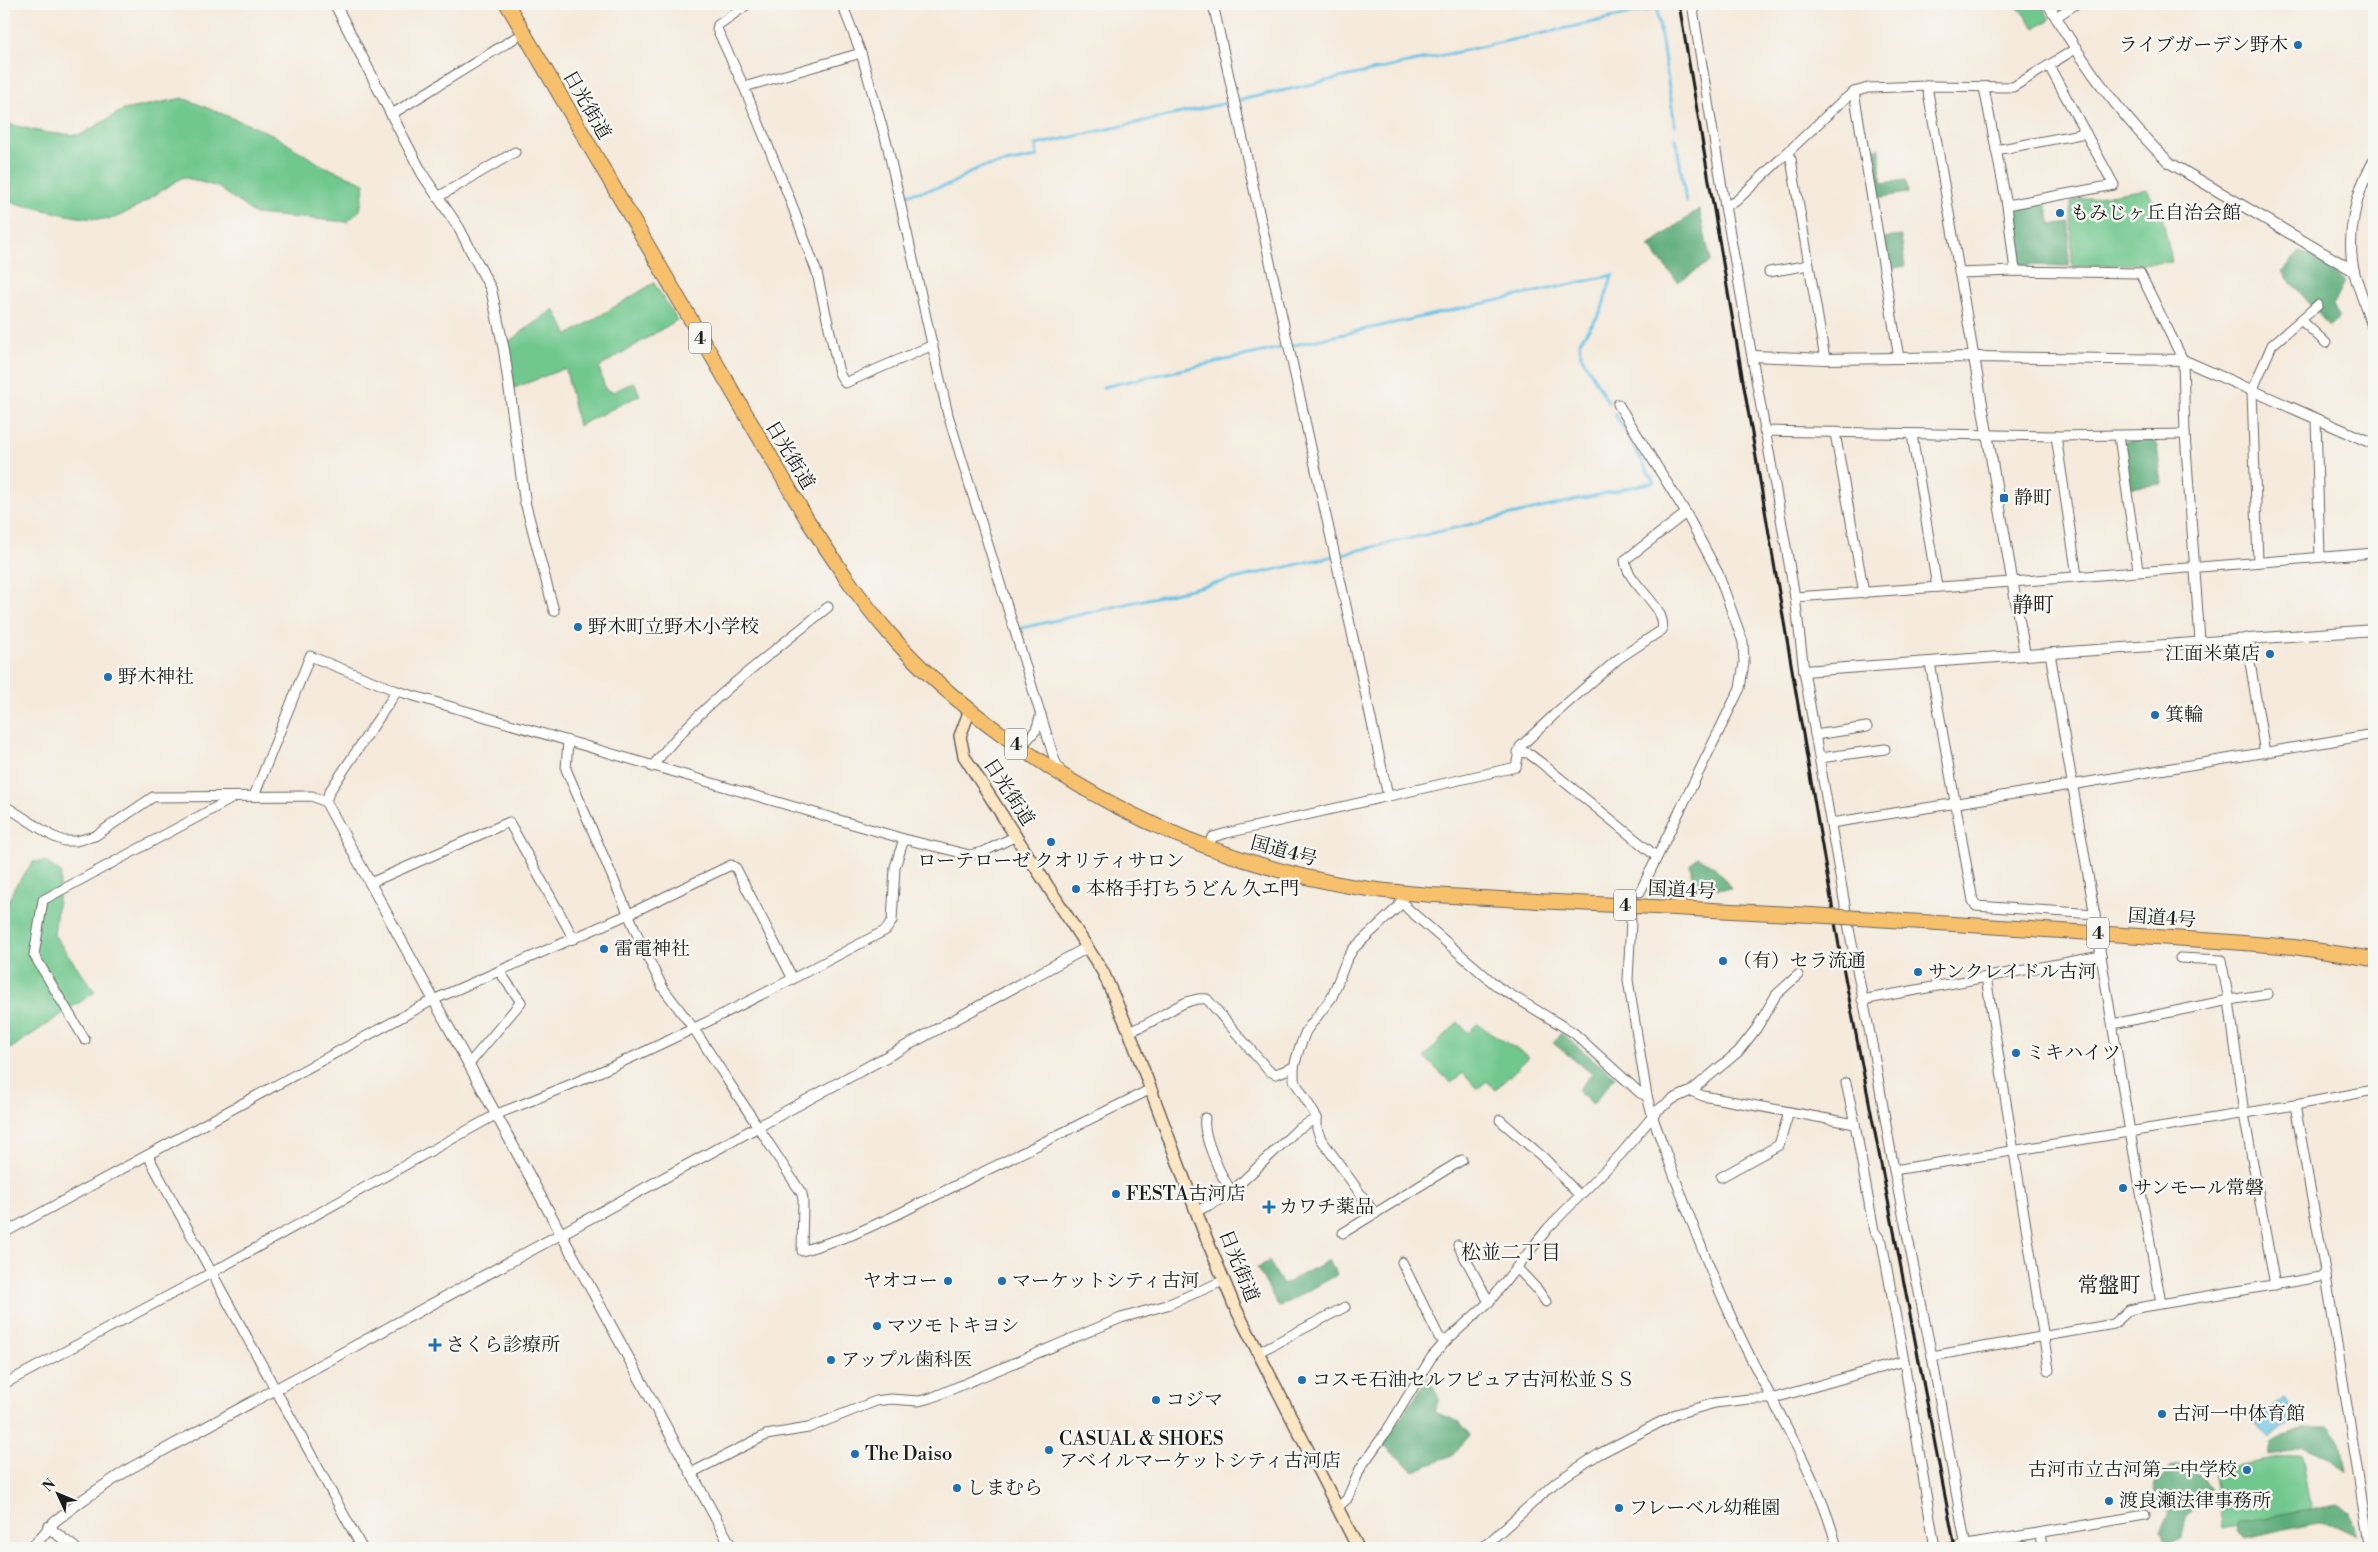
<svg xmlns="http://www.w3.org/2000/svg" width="2378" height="1552" font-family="'Libre Bodoni','Noto Serif JP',serif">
  <rect width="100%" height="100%" fill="#f6f6f2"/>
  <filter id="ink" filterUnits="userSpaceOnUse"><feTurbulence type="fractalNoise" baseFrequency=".02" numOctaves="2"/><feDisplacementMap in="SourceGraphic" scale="10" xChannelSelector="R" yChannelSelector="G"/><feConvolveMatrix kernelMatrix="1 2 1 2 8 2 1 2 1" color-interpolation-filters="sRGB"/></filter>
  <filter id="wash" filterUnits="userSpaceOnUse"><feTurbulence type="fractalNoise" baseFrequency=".0096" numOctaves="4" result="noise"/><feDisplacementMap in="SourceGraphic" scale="20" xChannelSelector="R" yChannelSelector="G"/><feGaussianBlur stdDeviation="1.12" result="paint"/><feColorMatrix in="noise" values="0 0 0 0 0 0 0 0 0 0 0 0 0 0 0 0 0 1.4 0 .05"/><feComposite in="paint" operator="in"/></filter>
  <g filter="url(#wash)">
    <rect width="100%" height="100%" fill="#f5eadb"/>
    <g fill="#71c88e" stroke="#467255">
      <path d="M 2015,4 L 2041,4 L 2050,20 L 2035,28 Z"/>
      <path d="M 183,98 L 272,134 L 321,165 L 365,183 L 360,210 L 348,222 L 255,214 L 218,187 L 183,177 C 161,190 140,207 117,217 C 95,226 29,205 4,201 L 4,123 L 47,133 L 80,135 L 123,110 Z"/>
      <path d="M 2147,189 L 2163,220 L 2172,262 L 2072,267 L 2071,201 Z"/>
      <path d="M 654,283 L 677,320 L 599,367 L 605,389 L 613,392 L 634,382 L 640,395 L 578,426 L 566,370 L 563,369 L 514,388 L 508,342 L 554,309 L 568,335 Z"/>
      <path d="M 33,862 L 46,862 L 61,873 L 54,935 L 95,992 L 4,1053 L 4,914 L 14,888 Z"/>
      <path d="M 1458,1022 L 1468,1033 L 1477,1024 L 1529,1057 L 1495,1090 L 1487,1081 L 1477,1089 L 1463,1073 L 1451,1083 L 1424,1057 Z"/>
      <path d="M 2302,1454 L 2312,1513 L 2223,1529 L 2213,1470 Z"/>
    </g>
    <g fill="#5cac79" stroke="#3c644a">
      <path d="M 1880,148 L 1880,170 L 1882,183 L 1906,180 L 1908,193 L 1875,198 L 1868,150 Z"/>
      <path d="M 2046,203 L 2051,225 L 2069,222 L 2069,266 L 2019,265 L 2013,210 Z"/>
      <path d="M 1699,209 L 1711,261 L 1678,282 L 1648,246 Z"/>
      <path d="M 1901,236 L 1905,266 L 1889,269 L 1884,238 Z"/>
      <path d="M 2300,251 L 2326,264 L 2345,282 L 2333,305 L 2339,318 L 2329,326 L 2282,272 Z"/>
      <path d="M 2156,438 L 2162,484 L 2128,488 L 2123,442 Z"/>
      <path d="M 1697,857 L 1714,866 L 1731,888 L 1702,889 L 1693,886 L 1690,864 Z"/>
      <path d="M 1561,1033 L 1615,1077 L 1593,1104 L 1577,1091 L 1592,1074 L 1553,1043 Z"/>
      <path d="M 1329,1260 L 1337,1275 L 1279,1307 L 1257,1268 L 1269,1261 L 1283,1285 Z"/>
      <path d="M 1429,1377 L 1439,1399 L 1434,1412 L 1460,1422 L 1470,1435 L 1452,1456 L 1414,1471 L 1382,1444 Z"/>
      <path d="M 2303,1427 L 2329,1427 L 2341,1440 L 2346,1472 L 2330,1458 L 2303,1446 L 2282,1454 L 2269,1456 L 2271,1445 Z"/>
      <path d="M 2181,1463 L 2189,1473 L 2201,1475 L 2211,1490 L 2213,1498 C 2189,1509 2187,1513 2183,1538 L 2165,1543 L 2161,1530 L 2170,1512 C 2155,1502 2153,1499 2155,1481 L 2162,1479 L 2170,1466 Z"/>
      <path d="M 2338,1505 L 2350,1512 L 2357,1535 L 2336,1525 L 2317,1522 L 2245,1538 L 2238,1531 L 2240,1522 Z"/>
    </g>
    <path fill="#68c2e5" stroke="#426f80" d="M 2285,1399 L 2298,1417 L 2269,1439 L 2255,1422 Z"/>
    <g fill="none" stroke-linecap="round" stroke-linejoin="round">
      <g stroke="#68c2e5" stroke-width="3">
        <path d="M 1656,4 L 1675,126"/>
        <path d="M 1676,139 L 1686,202"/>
        <path d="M 905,195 L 949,185 L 978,168 L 1037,157 L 1036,145 L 1657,8"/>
        <path d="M 1103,387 L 1613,275"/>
        <path d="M 1608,402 L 1581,355 L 1580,341 L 1601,312 L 1612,276"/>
        <path d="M 1022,628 L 1654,482 L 1615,414"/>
      </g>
    </g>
  </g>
  <g filter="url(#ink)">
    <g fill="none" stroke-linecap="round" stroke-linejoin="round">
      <path stroke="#d4cbbe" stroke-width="9" stroke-dasharray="9 4.5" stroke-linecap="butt" d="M 1631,921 L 1640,892"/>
      <g stroke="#68645f" stroke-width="11">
        <g id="minor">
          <path d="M 748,4 L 718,25 L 717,29 L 744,87 L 789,197 L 817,273 L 839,373 L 845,383 L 933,345"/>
          <path d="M 842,4 L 861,53 L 887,144 L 948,415 L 1055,761 L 1062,774"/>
          <path d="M 1213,4 L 1388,796"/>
          <path d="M 1692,4 L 1725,206 L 1795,597 L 1804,671 L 1850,934 L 1873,1049 L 1894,1170 L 1932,1356 L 1966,1548"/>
          <path d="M 2056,17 L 2076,4"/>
          <path d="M 1927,86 L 1974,357"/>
          <path d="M 744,87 L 861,53"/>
          <path d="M 1984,88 L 2007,205 L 2015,271"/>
          <path d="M 1854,92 L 1899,358"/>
          <path d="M 392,114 L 515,38"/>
          <path d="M 1996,150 L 2086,133"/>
          <path d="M 1788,154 L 1791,159 L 1825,359"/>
          <path d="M 438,197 L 515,152"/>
          <path d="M 2007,205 L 2114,185 L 2049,66"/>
          <path d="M 1725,206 L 1736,201 L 1841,102 L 1854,92 L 1868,88 L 1927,86 L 2013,87 L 2077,48"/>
          <path d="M 1769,272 L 1809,265"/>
          <path d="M 1959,273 L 2015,271 L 2140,273 L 2183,360 L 2185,434 L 2200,641"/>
          <path d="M 2301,320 L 2326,343"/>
          <path d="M 1618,404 L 1686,513 L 1718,573 L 1743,642 L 1744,663 L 1740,688 L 1640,892"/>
          <path d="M 2316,419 L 2320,557"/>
          <path d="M 1764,431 L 2056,436 L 2185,434"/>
          <path d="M 1835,433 L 1864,593"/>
          <path d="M 1912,435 L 1937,587"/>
          <path d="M 2056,436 L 2077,576"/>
          <path d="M 2119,436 L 2138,570"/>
          <path d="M 525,502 L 554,611"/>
          <path d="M 2258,562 L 2252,391 L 2272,345 L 2318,305"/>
          <path d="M 1795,597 L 2012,582 L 2374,553"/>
          <path d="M 2246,638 L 2265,753"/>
          <path d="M 2050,653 L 2096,922"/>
          <path d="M 1930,663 L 1973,901 L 1976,906 L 2095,914"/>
          <path d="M 1815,735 L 1867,727"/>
          <path d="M 568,741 L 566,769 L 643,948 L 663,988 L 694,1029 L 802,1194 L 803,1200 L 802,1251 L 852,1235 L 892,1217 L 1151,1089"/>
          <path d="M 1020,748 L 1036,730 L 1041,714"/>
          <path d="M 1518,752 L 1528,753 L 1540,762 L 1657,857"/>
          <path d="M 1820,758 L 1885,749"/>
          <path d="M 652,767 C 697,707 770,655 828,607"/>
          <path d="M 254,796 L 310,656 L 397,691 L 904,839 L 970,855 L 983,852 L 1016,836"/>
          <path d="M 4,805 L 52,836 L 64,841 L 76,841 L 95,836 L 153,797 L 312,796 L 326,802 L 329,792 L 397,691"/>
          <path d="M 1831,823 L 2071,785 L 2374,734"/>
          <path d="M 1206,848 L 1213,837 L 1227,833 L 1516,767 L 1520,747 L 1556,713 L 1618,659 L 1662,630 C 1668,606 1627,585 1625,560 L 1686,513"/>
          <path d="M 370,883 L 509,822 L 574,939"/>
          <path d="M 1402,902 L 1408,909 L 1498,987 L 1574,1033 L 1640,1093 L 1647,1096"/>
          <path d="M 1631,921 L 1628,980 L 1647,1096 L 1653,1118 C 1680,1191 1706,1265 1740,1336 C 1771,1403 1820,1477 1837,1548"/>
          <path d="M 2101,956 L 2130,1132 L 2161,1303"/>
          <path d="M 1986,977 L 2049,1370"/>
          <path d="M 2268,994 L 2229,1000 L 2244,1114 L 2275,1285"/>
          <path d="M 1862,1000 L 2101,956 L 2100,949"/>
          <path d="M 2113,1024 L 2229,1000 L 2221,960 L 2180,958"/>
          <path d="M 1129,1031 C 1156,1025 1180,996 1207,999 L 1269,1071 L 1276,1074 L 1294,1067"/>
          <path d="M 85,1040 L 34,955 L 43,900 L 235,797"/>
          <path d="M 469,1064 L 521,1002 L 499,971"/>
          <path d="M 1846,1083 L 1855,1124"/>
          <path d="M 1691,1091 L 1703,1096 L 1855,1124 L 1874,1231 L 1882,1242 L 1904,1361 L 1935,1548"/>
          <path d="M 2295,1105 L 2326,1276 L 2370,1548"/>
          <path d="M 1205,1118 C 1202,1135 1221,1178 1232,1191"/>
          <path d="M 1500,1120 L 1545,1159 L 1579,1195"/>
          <path d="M 148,1156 L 362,1548"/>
          <path d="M 1894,1170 L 2295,1105 L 2374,1090"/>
          <path d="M 1721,1177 L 1779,1145 L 1789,1112"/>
          <path d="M 1197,1211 L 1226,1197 L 1298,1129 L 1317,1118"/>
          <path d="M 1375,1214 L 1321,1139 L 1317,1129 L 1317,1118 L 1294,1080 L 1294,1067 L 1299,1049 L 1306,1031 L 1332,997 L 1346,961 L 1353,949 L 1398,907 L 1405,893"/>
          <path d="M 4,1233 L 433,1000 L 629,914 L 731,865 L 736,868 L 793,979"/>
          <path d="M 1343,1233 L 1462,1160"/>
          <path d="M 1458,1245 L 1489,1302"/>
          <path d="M 1402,1262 L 1439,1337 L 1446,1341"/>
          <path d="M 1517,1268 L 1537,1289 L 1546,1302"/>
          <path d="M 1257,1353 L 1345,1307"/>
          <path d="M 1932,1356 L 2114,1324 L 2129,1310 L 2143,1307 L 2326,1276"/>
          <path d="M 4,1384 L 211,1273 L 497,1114 C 632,1063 759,997 886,930 L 892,921 L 895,867 L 904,839"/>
          <path d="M 691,1473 L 766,1435 L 808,1428 L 876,1401 L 890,1399 L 919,1401 L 931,1398 L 1121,1318 L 1167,1305 L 1223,1281"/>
          <path d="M 1337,1508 L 1347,1499 L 1361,1467 L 1386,1432 L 1431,1358 L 1446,1341 L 1489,1302 L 1548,1228 L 1621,1154 L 1658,1110 L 1673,1099 L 1691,1091 L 1738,1052 L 1756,1029 L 1776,995 L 1798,975"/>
          <path d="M 2040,1533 L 2042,1548"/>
          <path d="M 720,1548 L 729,1543"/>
          <path d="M 1480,1548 L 1488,1543 L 1556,1482 L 1599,1454 L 1676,1414 L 1715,1403 L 1749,1399 L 1771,1399 L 1904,1361"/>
          <path d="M 1949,1548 L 2145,1515"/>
        </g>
      </g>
      <g stroke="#68645f" stroke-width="12">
        <g id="tertiary">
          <path d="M 335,4 L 403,137 L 423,175 L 459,228 L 491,289 L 504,350 L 525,502"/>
          <path d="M 2048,4 C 2081,60 2122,119 2170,163 L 2354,271"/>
          <path d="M 2374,161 C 2355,192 2346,237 2354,272 C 2360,292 2368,312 2374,331"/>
          <path d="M 1753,356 L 1825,359 L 1974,357 L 2183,360 L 2374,444"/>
          <path d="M 1974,357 L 2025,655"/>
          <path d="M 1804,671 L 2374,630"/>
          <path d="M 326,802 L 732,1548"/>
          <path d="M 48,1527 L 75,1548"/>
          <path d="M 32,1548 L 55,1521 L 84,1499 L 129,1469 L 1088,947"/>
        </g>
      </g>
      <g stroke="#68645f" stroke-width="14">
        <path id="secondary" d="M 970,710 L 960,736 L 964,756 L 1103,972 L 1129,1031 L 1205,1235 L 1234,1305 L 1358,1548"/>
      </g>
      <g stroke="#68645f" stroke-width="16">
        <g id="trunk">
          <path d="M 507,4 L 808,521 C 833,559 858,597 888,632 C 922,672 964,707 1007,738 C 1111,814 1228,865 1355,887 C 1415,896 1477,897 1537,901 C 1629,905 1720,910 1811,915"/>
          <path d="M 1859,918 L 2218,941 L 2294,947 L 2374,959"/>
        </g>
      </g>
      <use href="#minor" stroke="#fff" stroke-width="9"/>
      <use href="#tertiary" stroke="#fff" stroke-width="10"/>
      <use href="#secondary" stroke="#fce6c4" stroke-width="11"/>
      <use href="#trunk" stroke="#f7c06c" stroke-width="14"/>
      <path stroke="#1c1c1c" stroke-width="3" d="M 1679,4 L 1839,946 L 1955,1548"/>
      <g stroke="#68645f" stroke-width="16" stroke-linecap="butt">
        <path id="trunk-bridge" d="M 1811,915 L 1859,918"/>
      </g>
      <use href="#trunk-bridge" stroke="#f7c06c" stroke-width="14"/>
    </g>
  </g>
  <g fill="#1f6fb2" stroke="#f6f6f2" stroke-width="2">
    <circle cx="2298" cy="45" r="5"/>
    <circle cx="2060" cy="213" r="5"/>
    <rect x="1999" y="493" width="10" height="10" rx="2.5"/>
    <circle cx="578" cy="627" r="5"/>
    <circle cx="2270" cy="654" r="5"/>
    <circle cx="108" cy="677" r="5"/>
    <circle cx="2155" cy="715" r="5"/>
    <circle cx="1051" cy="842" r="5"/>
    <circle cx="1076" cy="889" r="5"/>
    <circle cx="604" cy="949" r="5"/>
    <circle cx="1723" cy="961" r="5"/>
    <circle cx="1918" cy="972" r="5"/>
    <circle cx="2016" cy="1053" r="5"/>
    <circle cx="2123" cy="1188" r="5"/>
    <circle cx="1116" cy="1194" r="5"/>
    <path d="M1266.5 1199.5h5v5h5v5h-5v5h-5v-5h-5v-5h5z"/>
    <circle cx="948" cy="1281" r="5"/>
    <circle cx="1002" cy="1281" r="5"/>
    <circle cx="877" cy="1326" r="5"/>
    <path d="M432.5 1337.5h5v5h5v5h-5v5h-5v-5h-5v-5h5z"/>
    <circle cx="831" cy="1360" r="5"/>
    <circle cx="1302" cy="1380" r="5"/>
    <circle cx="1156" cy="1400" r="5"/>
    <circle cx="2162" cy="1414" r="5"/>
    <circle cx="1049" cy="1450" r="5"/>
    <circle cx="855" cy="1454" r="5"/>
    <circle cx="2247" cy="1470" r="5"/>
    <circle cx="957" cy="1488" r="5"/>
    <circle cx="2109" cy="1501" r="5"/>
    <circle cx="1619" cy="1508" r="5"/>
  </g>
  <g text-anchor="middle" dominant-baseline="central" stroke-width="5" stroke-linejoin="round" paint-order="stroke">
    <g fill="#f6f6f2" stroke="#5d5d5c" stroke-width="1">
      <rect x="689" y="322.5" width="22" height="31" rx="4"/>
      <rect x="1005" y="728.5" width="22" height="31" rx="4"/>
      <rect x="1614" y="889.5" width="22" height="31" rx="4"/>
      <rect x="2087" y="917.5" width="22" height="31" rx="4"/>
    </g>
    <g font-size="18" font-weight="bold" fill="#1c1c1c">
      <text x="700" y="338">4</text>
      <text x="1016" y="744">4</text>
      <text x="1625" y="905">4</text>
      <text x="2098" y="933">4</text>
    </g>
    <g font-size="19" fill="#1c1c1c" stroke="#f6f6f2" text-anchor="start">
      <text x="2288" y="45" text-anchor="end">ライブガーデン野木</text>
      <text x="2070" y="213">もみじヶ丘自治会館</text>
      <text x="2014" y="498">静町</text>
      <text x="588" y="627">野木町立野木小学校</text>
      <text x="2260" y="654" text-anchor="end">江面米菓店</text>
      <text x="118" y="677">野木神社</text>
      <text x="2165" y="715">箕輪</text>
      <text x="1051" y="861" text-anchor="middle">ローテローゼ クオリティサロン</text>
      <text x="1086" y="889">本格手打ちうどん 久エ門</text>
      <text x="614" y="949">雷電神社</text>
      <text x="1733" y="961">（有）セラ流通</text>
      <text x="1928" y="972">サンクレイドル古河</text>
      <text x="2026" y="1053">ミキハイツ</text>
      <text x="2133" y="1188">サンモール常磐</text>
      <text x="1126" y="1194">FESTA古河店</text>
      <text x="1279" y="1207">カワチ薬品</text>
      <text x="938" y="1281" text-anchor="end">ヤオコー</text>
      <text x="1012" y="1281">マーケットシティ古河</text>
      <text x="887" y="1326">マツモトキヨシ</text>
      <text x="446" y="1345">さくら診療所</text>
      <text x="841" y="1360">アップル歯科医</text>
      <text x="1312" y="1380">コスモ石油セルフピュア古河松並ＳＳ</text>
      <text x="1166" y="1400">コジマ</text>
      <text x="2172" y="1414">古河一中体育館</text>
      <text x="1059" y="1439">CASUAL &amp; SHOES<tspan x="1059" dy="22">アベイルマーケットシティ古河店</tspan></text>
      <text x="865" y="1454">The Daiso</text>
      <text x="2237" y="1470" text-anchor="end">古河市立古河第一中学校</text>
      <text x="967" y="1488">しまむら</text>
      <text x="2119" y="1501">渡良瀬法律事務所</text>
      <text x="1629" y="1508">フレーベル幼稚園</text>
    </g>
    <g font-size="19" fill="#1c1c1c" stroke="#f6f6f2">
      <text transform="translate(587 105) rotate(60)">日光街道</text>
      <text transform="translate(790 455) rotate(59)">日光街道</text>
      <text transform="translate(1009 792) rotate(57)">日光街道</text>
      <text transform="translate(1284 851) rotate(15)">国道4号</text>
      <text transform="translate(1682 890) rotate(3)">国道4号</text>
      <text transform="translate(2162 918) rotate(4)">国道4号</text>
      <text transform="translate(1239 1266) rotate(68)">日光街道</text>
    </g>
    <g font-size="20" fill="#1c1c1c" stroke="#f6f6f2">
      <text x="1511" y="1253">松並二丁目</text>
    </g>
    <g font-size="21" fill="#1c1c1c" stroke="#f6f6f2">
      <text x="2033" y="606">静町</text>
      <text x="2109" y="1286">常盤町</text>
    </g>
  </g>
  <rect width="2378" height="1552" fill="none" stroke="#f6f6f2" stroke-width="20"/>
  <g transform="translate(58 1494) rotate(314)" stroke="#f6f6f2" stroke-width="4" paint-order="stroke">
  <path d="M0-4L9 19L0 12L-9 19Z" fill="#1c1c1c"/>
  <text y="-8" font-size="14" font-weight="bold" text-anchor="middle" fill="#1c1c1c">N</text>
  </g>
</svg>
